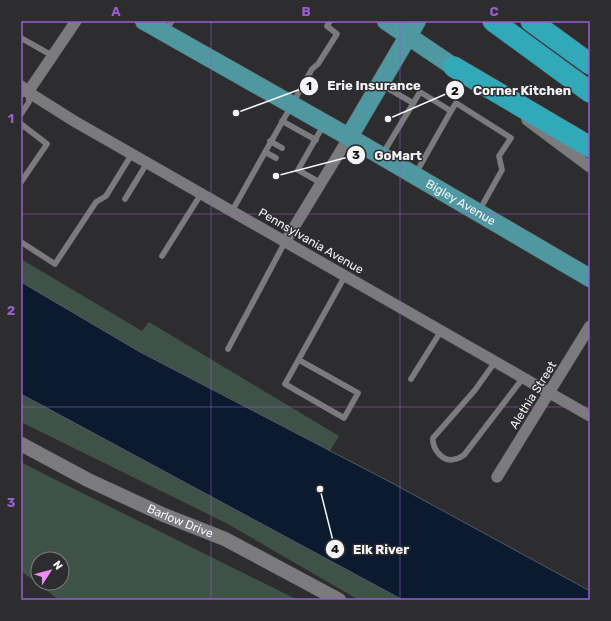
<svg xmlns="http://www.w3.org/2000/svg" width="611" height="621" font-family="Rubik,sans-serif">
  <rect width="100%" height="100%" fill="#2d2d30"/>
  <g fill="#3f5247" fill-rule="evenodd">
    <path d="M 21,259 L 142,331 L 149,322 L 339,436 L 330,451 L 140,352 L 21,282 Z"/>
    <path d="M 21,394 L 403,600 L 359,600 L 226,523 L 21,422 Z"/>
    <path d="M 21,462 L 46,475 L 298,600 L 59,600 L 21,571 ZM 38,559 L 62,559 L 62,583 L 38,583 Z"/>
  </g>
  <path fill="#0b1a2e" stroke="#515b6a" d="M 21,282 L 140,352 L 392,483 L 590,591 L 590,600 L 403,600 L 21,394 Z"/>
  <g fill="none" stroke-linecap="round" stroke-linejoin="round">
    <g stroke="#4b4b4d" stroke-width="6">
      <g id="service">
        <path d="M 165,31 L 172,21"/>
        <path d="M 21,38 L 53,56"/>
        <path d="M 382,85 L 413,103"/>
        <path d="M 21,95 L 28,92 L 29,102 L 21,114"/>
        <path d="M 451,111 L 456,103 L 511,138 L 499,156 L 502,170 L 479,211"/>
        <path d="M 282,121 L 316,140"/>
        <path d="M 21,124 L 47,144 L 21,182"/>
        <path d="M 270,141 L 282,148"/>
        <path d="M 265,152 L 276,158"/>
        <path d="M 382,155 L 420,92 L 451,111 L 416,173"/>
        <path d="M 321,183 L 298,170 L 323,126"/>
        <path d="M 125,199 L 147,163"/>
        <path d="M 232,211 L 312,69 L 318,64 L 337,34 L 327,26 L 330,21"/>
        <path d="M 21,242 L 55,264 L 96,202 L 106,196 L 132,154"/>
        <path d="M 162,256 L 201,194"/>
        <path d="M 228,349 L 285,242"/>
        <path d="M 299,360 L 358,393 L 344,418 L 285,384 L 345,276"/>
        <path d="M 495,362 L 475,390 L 433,438 C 432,449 443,463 455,459 C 458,459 462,456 464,455 L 523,378"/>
        <path d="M 411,379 L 441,331"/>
      </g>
    </g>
    <g stroke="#4b4b4d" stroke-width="12">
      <g id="minor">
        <path d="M 21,86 L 28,92 L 74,121 L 590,416"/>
        <path d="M 28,92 L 76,21"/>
        <path d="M 527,120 L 590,167"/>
        <path d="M 285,242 L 349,137"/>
        <path d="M 497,477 L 590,326"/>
      </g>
    </g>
    <g stroke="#4b4b4d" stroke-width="15">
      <g id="tertiary">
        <path id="s1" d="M 21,444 L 88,480 L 164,515 L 225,539 L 339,600"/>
      </g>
    </g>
    <g stroke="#4b4b4d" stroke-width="19">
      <g id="primary">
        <path id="s2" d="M 144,21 L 349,137 L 590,278"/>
        <path d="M 386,21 L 454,67"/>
        <path d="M 349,137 L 417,21"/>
      </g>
    </g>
    <g stroke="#4b4b4d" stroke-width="22">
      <g id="motorway">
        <path d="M 493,21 L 590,92"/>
        <path d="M 531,21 L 590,64"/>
        <path d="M 454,67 L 590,147"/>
      </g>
    </g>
    <use href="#service" stroke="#7b7b7e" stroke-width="5.5"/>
    <use href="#minor" stroke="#7b7b7e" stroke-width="11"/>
    <use href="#tertiary" stroke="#7b7b7e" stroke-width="14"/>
    <use href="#primary" stroke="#4f97a1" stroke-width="18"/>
    <use href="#motorway" stroke="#32a9b9" stroke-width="21"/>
  </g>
  <path fill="none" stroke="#995ecd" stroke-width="1" stroke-opacity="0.55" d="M 211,21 L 211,600M 400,21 L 400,600M 21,214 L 590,214M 21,407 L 590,407"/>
  <g text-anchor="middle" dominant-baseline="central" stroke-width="3" stroke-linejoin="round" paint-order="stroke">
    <g font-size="12" fill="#f4f4f6" stroke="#2d2d30">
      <text stroke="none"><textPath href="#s2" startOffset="365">Bigley Avenue</textPath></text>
      <text transform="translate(311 241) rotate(30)">Pennsylvania Avenue</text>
      <text transform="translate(533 395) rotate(-58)">Alethia Street</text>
      <text stroke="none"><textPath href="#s1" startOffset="177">Barlow Drive</textPath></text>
    </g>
  </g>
  <path fill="none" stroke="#f4f4f6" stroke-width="1.5" d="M236 113L309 86M388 119L455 90M276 176L356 155M320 489L335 549"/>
  <g fill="#f4f4f6" stroke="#2d2d30" stroke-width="1.5">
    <circle cx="236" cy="113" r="4"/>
    <circle cx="388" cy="119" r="4"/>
    <circle cx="276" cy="176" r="4"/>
    <circle cx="320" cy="489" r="4"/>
    <circle cx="309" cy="86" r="10"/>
    <circle cx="455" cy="90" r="10"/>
    <circle cx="356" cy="155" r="10"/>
    <circle cx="335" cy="549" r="10"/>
  </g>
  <g font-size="12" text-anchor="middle" font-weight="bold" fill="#111">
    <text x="309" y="90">1</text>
    <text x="455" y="95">2</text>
    <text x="356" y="159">3</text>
    <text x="335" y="553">4</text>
  </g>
  <g font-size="13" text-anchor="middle" font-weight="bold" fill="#f4f4f6" stroke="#2d2d30" stroke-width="3" stroke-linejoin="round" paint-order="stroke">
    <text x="374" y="90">Erie Insurance</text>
    <text x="522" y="95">Corner Kitchen</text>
    <text x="398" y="160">GoMart</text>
    <text x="381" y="554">Elk River</text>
  </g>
  <rect width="611" height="621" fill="none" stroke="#2d2d30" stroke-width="44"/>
  <g transform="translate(50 571) rotate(54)"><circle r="19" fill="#2d2d30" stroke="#7d7d7f"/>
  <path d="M0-3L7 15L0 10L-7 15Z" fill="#ef8bf7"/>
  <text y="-6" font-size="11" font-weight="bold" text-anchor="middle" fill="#f4f4f6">N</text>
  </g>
  <rect x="22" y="22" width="567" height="577" fill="none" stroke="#995ecd" stroke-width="1.5"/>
  <g font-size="13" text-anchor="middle" font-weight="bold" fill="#995ecd">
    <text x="116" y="16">A</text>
    <text x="306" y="16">B</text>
    <text x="494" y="16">C</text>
    <text x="11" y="123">1</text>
    <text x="11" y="315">2</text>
    <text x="11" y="507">3</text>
  </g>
</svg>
